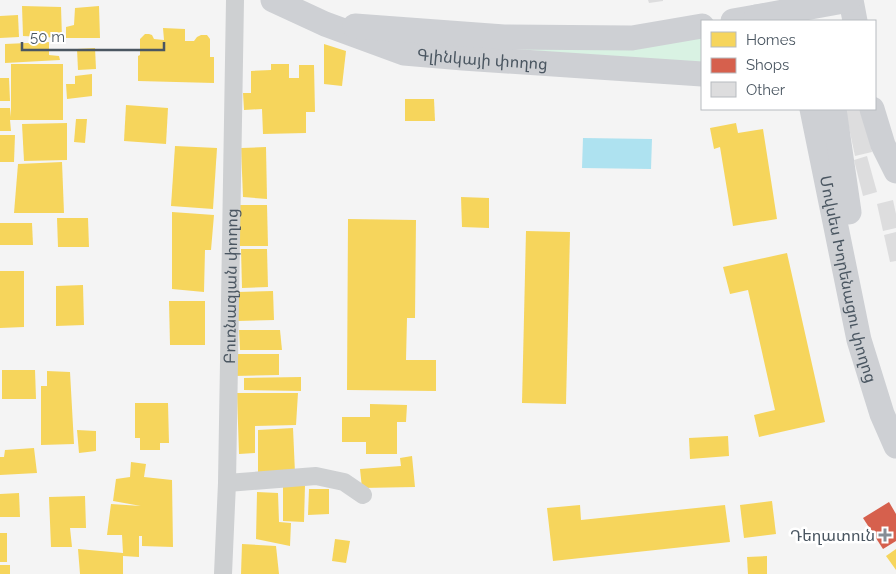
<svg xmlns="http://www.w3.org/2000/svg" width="896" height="574" font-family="Raleway,'Noto Sans Armenian',sans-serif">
  <rect width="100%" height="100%" fill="#f4f4f4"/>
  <path fill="#d9f2e3" d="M 702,37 L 702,63 L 624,59 L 457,43 Z"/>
  <path fill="#aee2f0" d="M 583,138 L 652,139 L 651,169 L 582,168 Z"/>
  <g fill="#f6d55c">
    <path d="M 22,6 L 61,7 L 62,38 L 23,36 Z"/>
    <path d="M 99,6 L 100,38 L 66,38 L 66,27 L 74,25 L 75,8 Z"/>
    <path d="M 18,15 L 19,37 L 0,38 L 0,16 Z"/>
    <path d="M 163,28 L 185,29 L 185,41 L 194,41 L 197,37 L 201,35 L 207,35 L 210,39 L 210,57 L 214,57 L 214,83 L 138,81 L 138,56 L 140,55 L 140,39 L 145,34 L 149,34 L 152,35 L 154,39 L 164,40 Z"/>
    <path d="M 49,42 L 49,55 L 59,56 L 60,60 L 5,63 L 5,44 Z"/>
    <path d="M 324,44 L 346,51 L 342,86 L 324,84 Z"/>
    <path d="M 95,48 L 96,69 L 78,70 L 77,49 Z"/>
    <path d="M 11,64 L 63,64 L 63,120 L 10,120 L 11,131 L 0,131 L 0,108 L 10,108 L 11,117 Z"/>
    <path d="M 271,64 L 289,64 L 289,78 L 299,78 L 299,65 L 314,65 L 315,112 L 306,112 L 306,133 L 263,134 L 262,109 L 244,110 L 243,93 L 251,93 L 251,71 L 271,70 Z"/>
    <path d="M 92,74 L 92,96 L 67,99 L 66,84 L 75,84 L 75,76 Z"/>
    <path d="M 0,78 L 9,78 L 10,101 L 0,101 Z"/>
    <path d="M 405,99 L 434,99 L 435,121 L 405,121 Z"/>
    <path d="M 126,105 L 168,108 L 166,144 L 124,141 Z"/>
    <path d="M 76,119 L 87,119 L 85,143 L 74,142 Z"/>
    <path d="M 67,123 L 67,160 L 24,161 L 22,124 Z"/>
    <path d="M 736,123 L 738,133 L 763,129 L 777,219 L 733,226 L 720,147 L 714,149 L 710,128 Z"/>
    <path d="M 0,135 L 15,135 L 14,162 L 0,162 Z"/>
    <path d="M 175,146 L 217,148 L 213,209 L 171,206 Z"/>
    <path d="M 266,147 L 267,199 L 243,197 L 241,148 Z"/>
    <path d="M 62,162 L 64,213 L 14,213 L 18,164 Z"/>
    <path d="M 461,197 L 489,198 L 489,228 L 462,227 Z"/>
    <path d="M 239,205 L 267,205 L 268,246 L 239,246 Z"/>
    <path d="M 172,212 L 214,215 L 211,250 L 205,250 L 204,292 L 172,289 Z"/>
    <path d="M 57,218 L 88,218 L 89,247 L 58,247 Z"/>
    <path d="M 348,219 L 416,220 L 415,318 L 407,318 L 406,360 L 436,360 L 436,391 L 347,390 Z"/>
    <path d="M 0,223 L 32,223 L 33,245 L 0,245 Z"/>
    <path d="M 526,231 L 570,232 L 566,404 L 522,403 Z"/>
    <path d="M 241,249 L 267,249 L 268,287 L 242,288 Z"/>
    <path d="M 787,253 L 825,422 L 759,437 L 754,415 L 775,410 L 748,290 L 730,294 L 723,267 Z"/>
    <path d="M 0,271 L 24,271 L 24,327 L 0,328 Z"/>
    <path d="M 83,285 L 84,325 L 56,326 L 56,286 Z"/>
    <path d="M 273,291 L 274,320 L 237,321 L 237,292 Z"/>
    <path d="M 169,301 L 205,301 L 205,345 L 170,345 Z"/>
    <path d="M 239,330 L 280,330 L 282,350 L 240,350 Z"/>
    <path d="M 234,354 L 279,354 L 279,375 L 234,376 Z"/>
    <path d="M 2,370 L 35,370 L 36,399 L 2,399 Z"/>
    <path d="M 47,371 L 70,372 L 74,444 L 41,445 L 41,386 L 47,386 Z"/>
    <path d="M 301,377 L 301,391 L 244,390 L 244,378 Z"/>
    <path d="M 237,393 L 298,393 L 296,425 L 255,426 L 255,453 L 239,454 Z"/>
    <path d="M 135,403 L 168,403 L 169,443 L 160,443 L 160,450 L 140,450 L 140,438 L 135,438 Z"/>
    <path d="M 370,404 L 407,405 L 406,422 L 397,422 L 397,454 L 366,454 L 366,442 L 342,442 L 342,417 L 370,417 Z"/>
    <path d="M 293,428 L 295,473 L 258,474 L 258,430 Z"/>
    <path d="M 77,430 L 96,431 L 96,451 L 79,453 Z"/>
    <path d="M 728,436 L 729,456 L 690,459 L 689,438 Z"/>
    <path d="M 34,448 L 37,473 L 0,475 L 0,457 L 4,457 L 5,450 Z"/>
    <path d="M 412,456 L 415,487 L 362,488 L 360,469 L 401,466 L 400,458 Z"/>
    <path d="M 131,462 L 146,464 L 144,477 L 172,480 L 173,547 L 142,546 L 142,536 L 139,536 L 139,557 L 123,556 L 123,574 L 80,574 L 78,549 L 123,553 L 122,535 L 107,535 L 111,504 L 141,506 L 113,501 L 116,479 L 130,477 Z"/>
    <path d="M 283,484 L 305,485 L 304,522 L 283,521 Z"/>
    <path d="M 309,489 L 329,489 L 329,514 L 308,515 Z"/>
    <path d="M 257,492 L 278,493 L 279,522 L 291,523 L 290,546 L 256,539 Z"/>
    <path d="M 19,493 L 20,517 L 0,517 L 0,494 Z"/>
    <path d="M 85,496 L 86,528 L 70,528 L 72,547 L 51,547 L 49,497 Z"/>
    <path d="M 772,501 L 776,534 L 744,538 L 740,505 Z"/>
    <path d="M 580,505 L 581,520 L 725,505 L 730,542 L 553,561 L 547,508 Z"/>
    <rect x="0" y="533" width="7" height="29"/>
    <path d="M 335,539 L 350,541 L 346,563 L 332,561 Z"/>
    <path d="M 242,544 L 276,546 L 279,574 L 241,574 Z"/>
    <path d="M 896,549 L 896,570 L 886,556 Z"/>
    <path d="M 767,556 L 767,574 L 748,574 L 747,557 Z"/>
    <rect x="0" y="565" width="10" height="9"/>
  </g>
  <path fill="#d6604d" d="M 889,502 L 896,514 L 896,541 L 883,549 L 863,518 Z"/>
  <g fill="#ddddde">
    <path d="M 648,0 L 663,0 L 663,1 L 649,3 Z"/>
    <path d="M 845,109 L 863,109 L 872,152 L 855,156 Z"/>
    <path d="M 867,156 L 877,192 L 863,196 L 854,160 Z"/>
    <path d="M 893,200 L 896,214 L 896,228 L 883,231 L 877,204 Z"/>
    <path d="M 896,232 L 896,261 L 890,262 L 884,235 Z"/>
  </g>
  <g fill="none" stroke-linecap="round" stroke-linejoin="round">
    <g stroke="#ced0d2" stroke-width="18">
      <path d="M 227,483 L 316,476 L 344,482 L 363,495"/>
      <path id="s1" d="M 223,574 L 227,483 L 235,0"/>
    </g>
    <g stroke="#ced0d4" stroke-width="25">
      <path id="s2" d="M 273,0 L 325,24 L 404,53 L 463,58 L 702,74"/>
      <path d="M 851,0 L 855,21"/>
      <path d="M 733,21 L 756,17"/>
      <path d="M 355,26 L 504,37 L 632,38 L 702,26"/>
      <path id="s3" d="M 812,109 L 859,340 L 882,414 L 896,446"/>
      <path d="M 834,109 L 849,212"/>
      <path d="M 872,109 L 883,145 L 896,171"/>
    </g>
    <path stroke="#ced0d4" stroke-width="25" d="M 756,17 L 849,0"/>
  </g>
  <path fill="#868d94" stroke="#fff" stroke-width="2" d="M882.5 527.5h5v5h5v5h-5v5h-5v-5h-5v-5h5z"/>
  <g text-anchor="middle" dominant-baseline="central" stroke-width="5" stroke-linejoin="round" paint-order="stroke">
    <g font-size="16" fill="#4a5661" stroke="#fff">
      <text stroke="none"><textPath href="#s2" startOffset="220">Գլինկայի փողոց</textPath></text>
      <text stroke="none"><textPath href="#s3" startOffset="174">Մովսես Խորենացու փողոց</textPath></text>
      <text stroke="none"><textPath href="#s1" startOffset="288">Բուռնազյան փողոց</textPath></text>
    </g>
    <g font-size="16" fill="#4a5661" stroke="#fff" text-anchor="end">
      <text x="875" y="535">Դեղատուն</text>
    </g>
  </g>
  <rect x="701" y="20" width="175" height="90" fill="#ffffff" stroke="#b7bbc0"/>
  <rect x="711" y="32" width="25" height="15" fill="#f6d55c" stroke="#b7bbc0"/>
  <text x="746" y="45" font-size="15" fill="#4a5661">Homes</text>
  <rect x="711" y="58" width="25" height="15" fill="#d6604d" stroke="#b7bbc0"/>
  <text x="746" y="70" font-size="15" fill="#4a5661">Shops</text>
  <rect x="711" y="82" width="25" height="15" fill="#ddddde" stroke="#b7bbc0"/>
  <text x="746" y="95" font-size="15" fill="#4a5661">Other</text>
  <path d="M22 42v8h142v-8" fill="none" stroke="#4a5661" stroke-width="2.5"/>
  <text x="30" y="42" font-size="15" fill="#4a5661" stroke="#ffffff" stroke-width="4" paint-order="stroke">50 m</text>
</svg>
